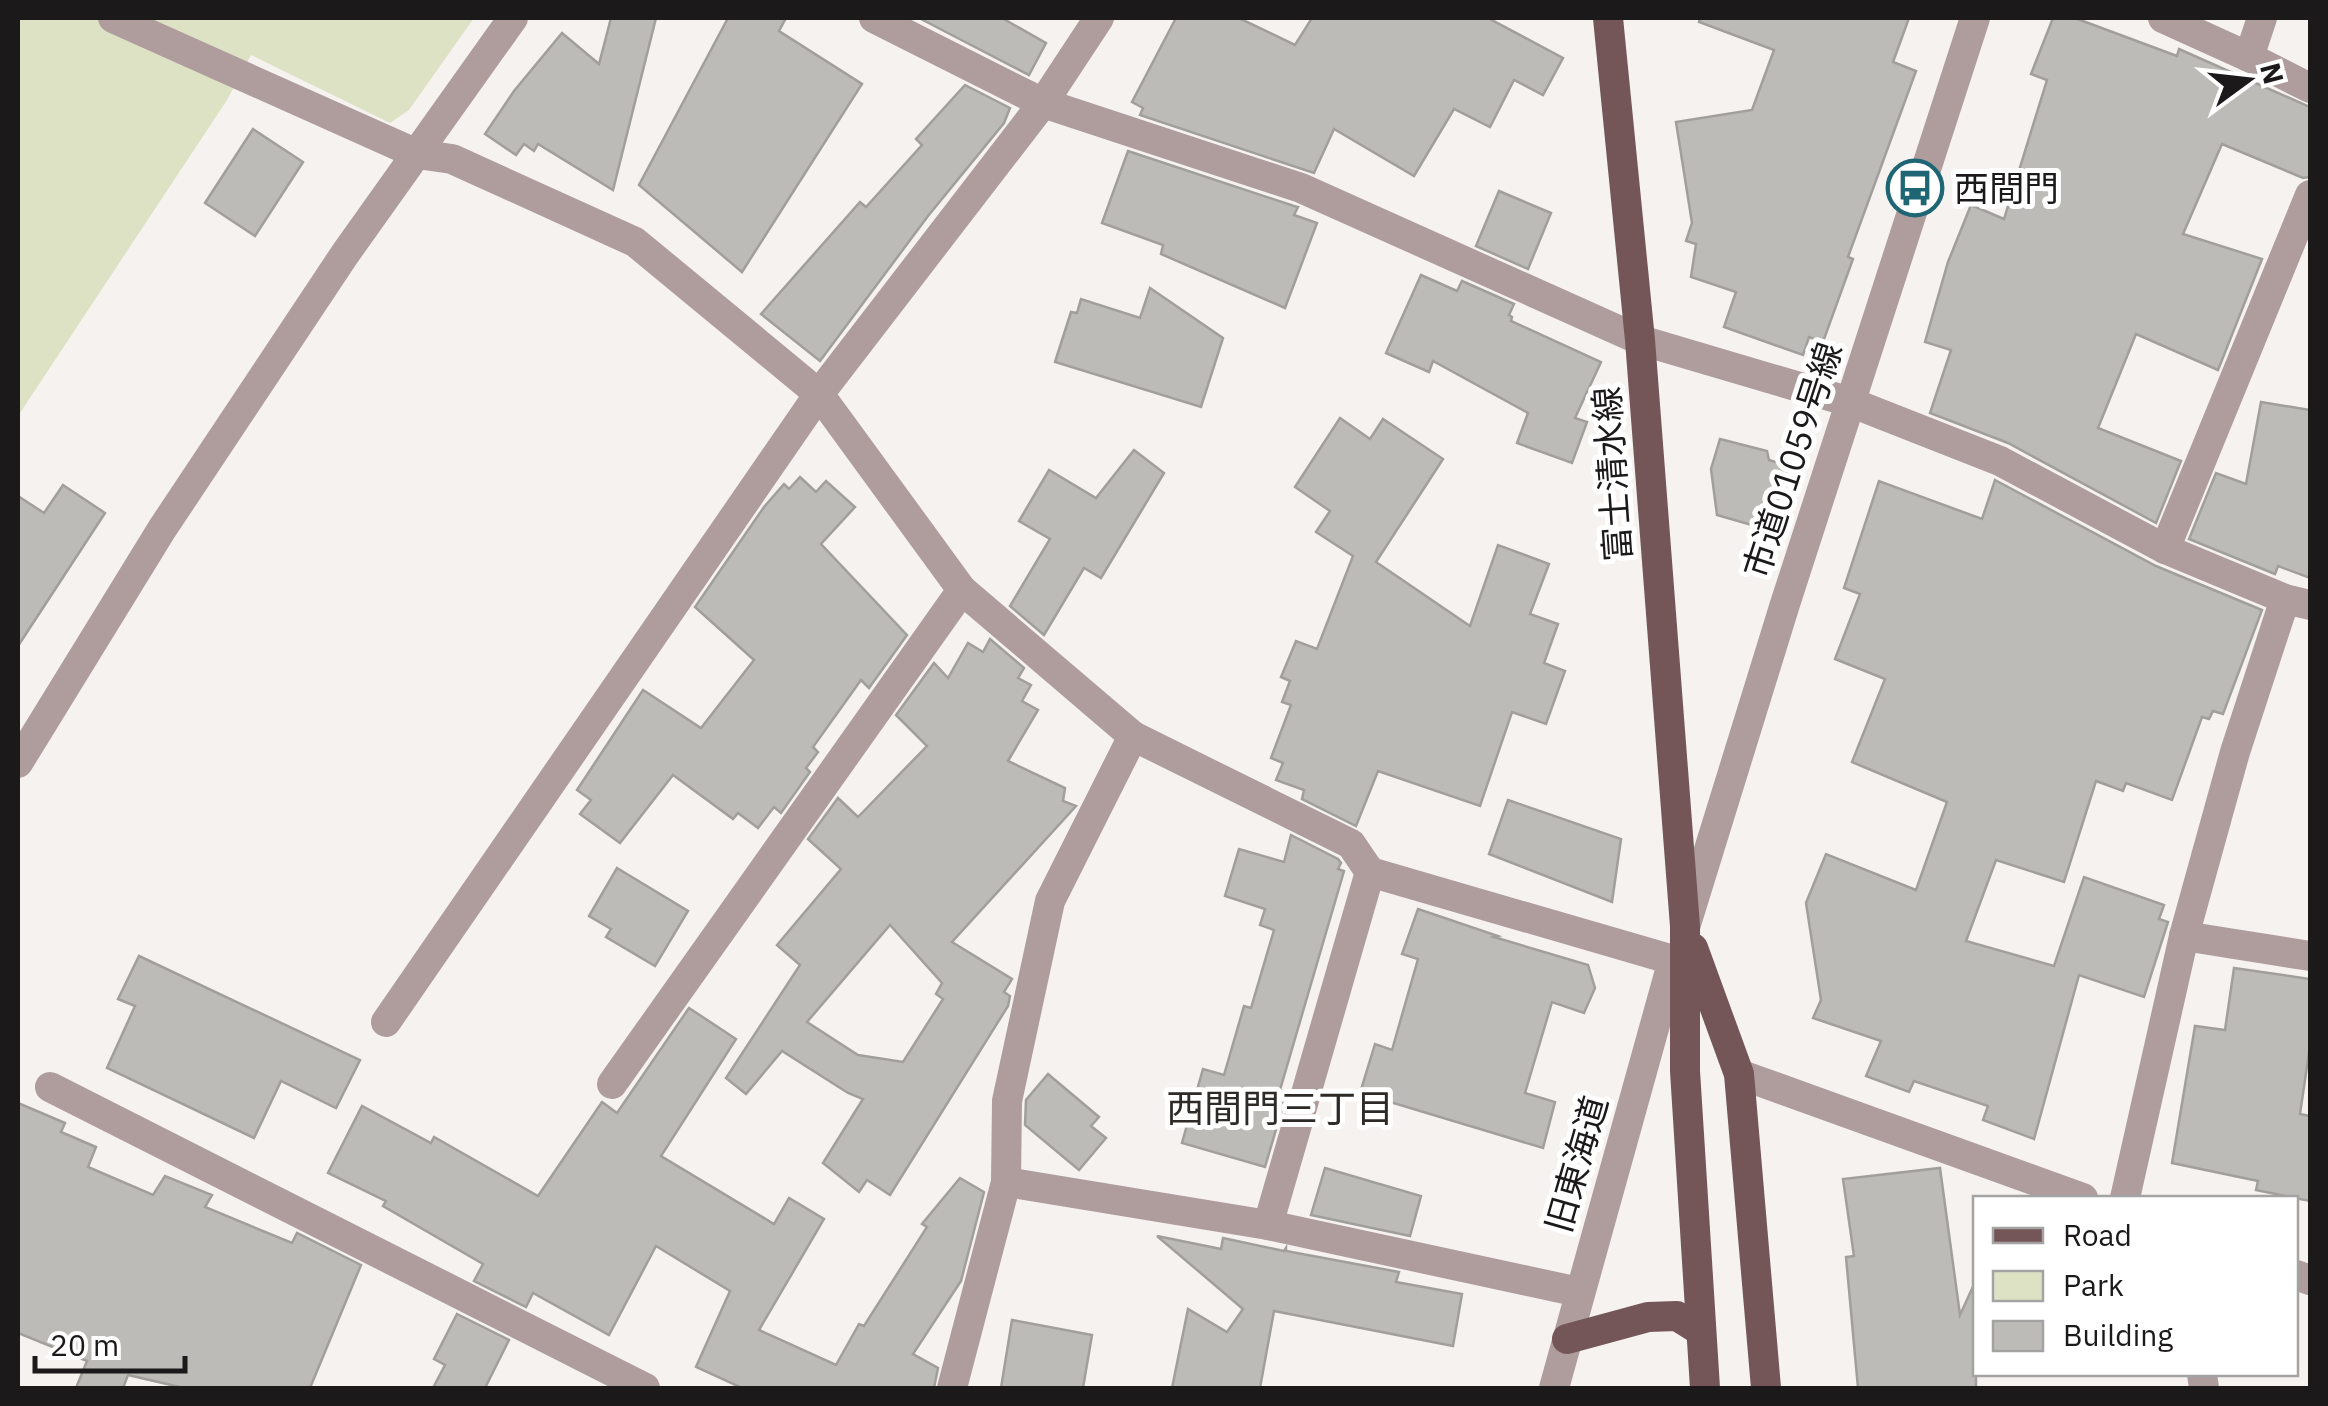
<svg xmlns="http://www.w3.org/2000/svg" width="2328" height="1406" font-family="'IBM Plex Sans','Noto Sans JP',sans-serif">
  <rect width="100%" height="100%" fill="#f6f2f0"/>
  <path fill="#dee2c5" d="M 18,18 L 474,18 L 409,110 L 390,123 L 251,55 L 227,100 L 18,416 Z"/>
  <g fill="#bdbbb7" stroke="#a19f9c" stroke-width="2.5" fill-rule="evenodd">
    <path d="M 611,18 L 656,18 L 613,190 L 538,144 L 534,151 L 524,144 L 516,155 L 485,134 L 514,91 L 562,33 L 599,64 Z"/>
    <path d="M 728,18 L 786,18 L 779,31 L 862,84 L 742,272 L 639,185 Z"/>
    <path d="M 919,18 L 1002,18 L 1046,43 L 1029,75 Z"/>
    <path d="M 1176,18 L 1239,18 L 1295,45 L 1312,18 L 1488,18 L 1563,58 L 1543,95 L 1514,80 L 1490,127 L 1454,109 L 1414,176 L 1334,129 L 1314,173 L 1140,115 L 1143,108 L 1132,102 Z"/>
    <path d="M 1700,18 L 1909,18 L 1893,62 L 1916,71 L 1848,257 L 1853,259 L 1823,342 L 1809,337 L 1803,355 L 1724,327 L 1736,292 L 1691,277 L 1696,244 L 1686,241 L 1692,223 L 1676,122 L 1752,110 L 1774,50 L 1699,22 Z"/>
    <path d="M 2053,18 L 2075,18 L 2177,56 L 2179,49 L 2310,107 L 2310,177 L 2303,178 L 2222,144 L 2183,234 L 2262,259 L 2218,370 L 2136,334 L 2098,428 L 2181,461 L 2156,523 L 2008,443 L 1930,413 L 1951,350 L 1925,342 L 1948,262 L 1971,205 L 2004,219 L 2047,80 L 2031,74 Z"/>
    <path d="M 965,85 L 1010,108 L 1004,123 L 928,216 L 820,361 L 761,314 L 860,202 L 866,207 L 922,145 L 916,139 Z"/>
    <path d="M 253,129 L 303,162 L 255,236 L 205,203 Z"/>
    <path d="M 1128,151 L 1294,206 L 1298,207 L 1294,215 L 1317,223 L 1285,308 L 1161,254 L 1163,245 L 1102,223 Z"/>
    <path d="M 1499,191 L 1551,213 L 1528,269 L 1476,246 Z"/>
    <path d="M 1421,275 L 1457,291 L 1462,281 L 1514,304 L 1509,315 L 1512,317 L 1511,321 L 1601,362 L 1575,418 L 1587,422 L 1572,463 L 1517,443 L 1528,413 L 1433,361 L 1429,372 L 1386,353 Z"/>
    <path d="M 1150,288 L 1223,338 L 1201,407 L 1055,362 L 1071,312 L 1077,313 L 1081,299 L 1140,318 Z"/>
    <path d="M 2261,402 L 2310,410 L 2310,578 L 2278,566 L 2275,574 L 2189,539 L 2216,473 L 2246,484 Z"/>
    <path d="M 1340,418 L 1370,439 L 1383,419 L 1443,459 L 1376,562 L 1470,626 L 1498,545 L 1549,564 L 1530,614 L 1558,624 L 1544,663 L 1565,671 L 1546,724 L 1512,712 L 1480,806 L 1378,771 L 1356,826 L 1302,799 L 1304,790 L 1276,780 L 1283,763 L 1271,758 L 1291,705 L 1282,702 L 1290,681 L 1281,677 L 1296,641 L 1317,649 L 1353,556 L 1316,532 L 1330,511 L 1295,487 Z"/>
    <path d="M 1720,439 L 1767,451 L 1769,460 L 1789,466 L 1769,530 L 1717,515 L 1711,469 Z"/>
    <path d="M 1134,450 L 1164,473 L 1101,578 L 1084,568 L 1044,635 L 1010,606 L 1050,539 L 1019,521 L 1049,470 L 1096,498 Z"/>
    <path d="M 800,477 L 816,492 L 826,481 L 855,507 L 821,544 L 907,635 L 869,688 L 861,680 L 813,747 L 818,752 L 806,768 L 810,772 L 781,813 L 774,807 L 758,828 L 738,813 L 733,819 L 673,775 L 620,843 L 580,814 L 591,800 L 577,790 L 643,690 L 701,728 L 754,660 L 695,607 L 764,507 L 784,484 L 789,489 Z"/>
    <path d="M 1995,480 L 2156,566 L 2262,610 L 2223,714 L 2213,711 L 2209,719 L 2202,717 L 2172,800 L 2126,783 L 2123,791 L 2096,781 L 2064,882 L 1996,860 L 1966,941 L 2054,966 L 2084,877 L 2164,905 L 2159,919 L 2168,922 L 2144,997 L 2079,975 L 2034,1139 L 1983,1120 L 1988,1106 L 1914,1081 L 1909,1092 L 1866,1076 L 1881,1041 L 1813,1018 L 1821,1000 L 1806,903 L 1826,854 L 1916,890 L 1947,802 L 1852,762 L 1885,679 L 1835,659 L 1860,594 L 1844,588 L 1879,481 L 1982,519 Z"/>
    <path d="M 63,485 L 105,513 L 18,646 L 18,496 L 44,513 Z"/>
    <path d="M 990,639 L 1024,668 L 1018,678 L 1031,685 L 1022,701 L 1038,710 L 1008,761 L 1065,788 L 1063,801 L 1076,806 L 952,942 L 1012,979 L 1004,992 L 1010,996 L 1008,1006 L 890,1195 L 867,1180 L 859,1192 L 823,1163 L 863,1099 L 848,1093 L 782,1051 L 746,1094 L 726,1078 L 800,965 L 777,945 L 841,869 L 808,839 L 838,798 L 858,817 L 927,746 L 896,715 L 934,663 L 948,678 L 968,643 L 983,652 ZM 890,925 L 942,983 L 936,994 L 943,999 L 903,1062 L 858,1055 L 807,1022 Z"/>
    <path d="M 1508,800 L 1621,839 L 1612,902 L 1489,854 Z"/>
    <path d="M 1291,835 L 1338,859 L 1341,863 L 1338,869 L 1344,871 L 1280,1090 L 1287,1092 L 1265,1167 L 1182,1143 L 1203,1069 L 1224,1075 L 1244,1006 L 1251,1008 L 1274,930 L 1260,925 L 1265,909 L 1225,896 L 1239,849 L 1284,862 Z"/>
    <path d="M 617,868 L 688,911 L 655,966 L 606,937 L 611,929 L 589,916 Z"/>
    <path d="M 1418,909 L 1498,936 L 1494,937 L 1588,965 L 1595,988 L 1584,1013 L 1552,1002 L 1525,1093 L 1555,1102 L 1543,1148 L 1360,1093 L 1375,1044 L 1392,1050 L 1418,959 L 1402,954 Z"/>
    <path d="M 139,956 L 360,1060 L 336,1108 L 281,1081 L 254,1138 L 107,1068 L 135,1006 L 118,999 Z"/>
    <path d="M 2234,968 L 2310,979 L 2310,1046 L 2300,1114 L 2310,1116 L 2310,1201 L 2256,1190 L 2258,1181 L 2172,1163 L 2195,1026 L 2225,1030 Z"/>
    <path d="M 689,1008 L 736,1039 L 661,1156 L 774,1224 L 789,1198 L 824,1219 L 759,1330 L 836,1365 L 859,1324 L 864,1326 L 927,1227 L 922,1224 L 960,1178 L 984,1192 L 961,1281 L 913,1354 L 938,1368 L 934,1388 L 742,1388 L 696,1367 L 730,1291 L 656,1246 L 609,1335 L 533,1293 L 526,1307 L 474,1281 L 483,1264 L 383,1206 L 386,1201 L 328,1173 L 362,1106 L 431,1143 L 434,1137 L 538,1196 L 602,1102 L 617,1113 Z"/>
    <path d="M 1048,1074 L 1099,1117 L 1091,1126 L 1106,1138 L 1079,1170 L 1025,1125 L 1026,1100 Z"/>
    <path d="M 18,1103 L 65,1123 L 61,1132 L 96,1147 L 88,1167 L 153,1195 L 165,1176 L 212,1195 L 205,1207 L 292,1243 L 297,1233 L 361,1265 L 310,1388 L 184,1388 L 128,1375 L 123,1388 L 76,1388 L 87,1361 L 18,1333 Z"/>
    <path d="M 1325,1168 L 1421,1196 L 1410,1236 L 1311,1215 Z"/>
    <path d="M 1940,1168 L 1960,1315 L 1976,1280 L 1976,1388 L 1858,1388 L 1846,1257 L 1854,1256 L 1843,1179 Z"/>
    <path d="M 1157,1236 L 1221,1249 L 1223,1238 L 1284,1251 L 1286,1248 L 1286,1251 L 1399,1272 L 1396,1282 L 1462,1294 L 1453,1346 L 1274,1311 L 1260,1388 L 1172,1388 L 1188,1309 L 1227,1332 L 1243,1309 Z"/>
    <path d="M 457,1314 L 509,1340 L 485,1388 L 433,1388 L 445,1365 L 434,1359 Z"/>
    <path d="M 1012,1320 L 1092,1335 L 1083,1388 L 1001,1388 Z"/>
  </g>
  <g fill="none" stroke-linecap="round" stroke-linejoin="round">
    <g stroke="#af9d9e" stroke-width="30">
      <path d="M 113,18 L 417,154 L 452,159 L 635,242 L 819,394 L 962,590 L 612,1084"/>
      <path d="M 874,18 L 1043,103 L 1301,188 L 1640,340 L 1850,402 L 2000,461 L 2165,549 L 2285,599 L 2310,605"/>
      <path d="M 2163,18 L 2249,57"/>
      <path d="M 2262,18 L 2249,57 L 2310,88"/>
      <path d="M 2165,549 L 2310,195"/>
      <path d="M 1133,736 L 1351,844 L 1370,872"/>
      <path d="M 18,763 L 162,529 L 345,254 L 513,18"/>
      <path d="M 1686,924 L 1785,604 L 1975,18"/>
      <path d="M 2184,936 L 2310,956"/>
      <path d="M 386,1022 L 819,394 L 1043,103 L 1099,18"/>
      <path d="M 1739,1074 L 2083,1198"/>
      <path d="M 50,1087 L 645,1388"/>
      <path d="M 1006,1182 L 1268,1225 L 1579,1292"/>
      <path d="M 2125,1198 L 2184,936 L 2235,752 L 2285,599"/>
      <path d="M 1268,1225 L 1370,872 L 1673,960 L 1554,1388"/>
      <path d="M 2296,1275 L 2310,1280"/>
      <path d="M 2202,1374 L 2204,1388"/>
      <path d="M 952,1388 L 1006,1182 L 1007,1101 L 1050,901 L 1133,736 L 962,590"/>
    </g>
    <g stroke="#745659" stroke-width="30">
      <path d="M 1608,18 L 1640,340 L 1685,926 L 1685,1071 L 1705,1388"/>
      <path d="M 1693,948 L 1739,1074 L 1766,1388"/>
      <path d="M 1567,1339 L 1648,1317 L 1677,1316 L 1701,1331"/>
    </g>
  </g>
  <defs>
    <g id="bus-ring" transform="scale(2.875)"><circle r="9.5" fill="#fff" stroke="#1f6675" stroke-width="1.5"/><path d="M-5-6H5V4H4V6H2V4H-2V6H-4V4H-5ZM-3.5-4V0h7V-4ZM-3.5 1.2v1.5H-2V1.2ZM2 1.2v1.5H3.5V1.2Z" fill="#1f6675"/></g>
  </defs>
  <g fill-rule="evenodd">
    <use href="#bus-ring" x="1915" y="188"/>
  </g>
  <g text-anchor="middle" dominant-baseline="central" stroke-width="10" stroke-linejoin="round" paint-order="stroke">
    <g font-size="35" fill="#1b1919" stroke="#fff" text-anchor="start">
      <text x="1954" y="188">西間門</text>
    </g>
    <g font-size="35" fill="#1b1919" stroke="#fff">
      <text transform="translate(1792 460) rotate(-72)">市道01059号線</text>
      <text transform="translate(1612 474) rotate(-94)">富士清水線</text>
      <text transform="translate(1576 1164) rotate(-74)">旧東海道</text>
    </g>
    <g font-size="38" fill="#2d2a28" stroke="#fff">
      <text x="1280" y="1107">西間門三丁目</text>
    </g>
  </g>
  <rect width="2328" height="1406" fill="none" stroke="#1b1919" stroke-width="40"/>
  <rect x="1973" y="1196" width="325" height="180" fill="#ffffff" stroke="#a4a3a3" stroke-width="2.5"/>
  <rect x="1993" y="1228" width="50" height="15" fill="#745659" stroke="#a4a3a3" stroke-width="2.5"/>
  <text x="2063" y="1246" font-size="30" fill="#1b1919">Road</text>
  <rect x="1993" y="1271" width="50" height="30" fill="#dee2c5" stroke="#a4a3a3" stroke-width="2.5"/>
  <text x="2063" y="1296" font-size="30" fill="#1b1919">Park</text>
  <rect x="1993" y="1321" width="50" height="30" fill="#bdbbb7" stroke="#a4a3a3" stroke-width="2.5"/>
  <text x="2063" y="1346" font-size="30" fill="#1b1919">Building</text>
  <g transform="translate(2248 80) rotate(75)" stroke="#ffffff" stroke-width="8" paint-order="stroke">
  <path d="M0-8L18 38L0 25L-18 38Z" fill="#1b1919"/>
  <text y="-15" font-size="28" font-weight="bold" text-anchor="middle" fill="#1b1919">N</text>
  </g>
  <path d="M35 1356v15h150v-15" fill="none" stroke="#1b1919" stroke-width="5"/>
  <text x="50" y="1356" font-size="30" fill="#1b1919" stroke="#ffffff" stroke-width="8" paint-order="stroke">20 m</text>
</svg>
